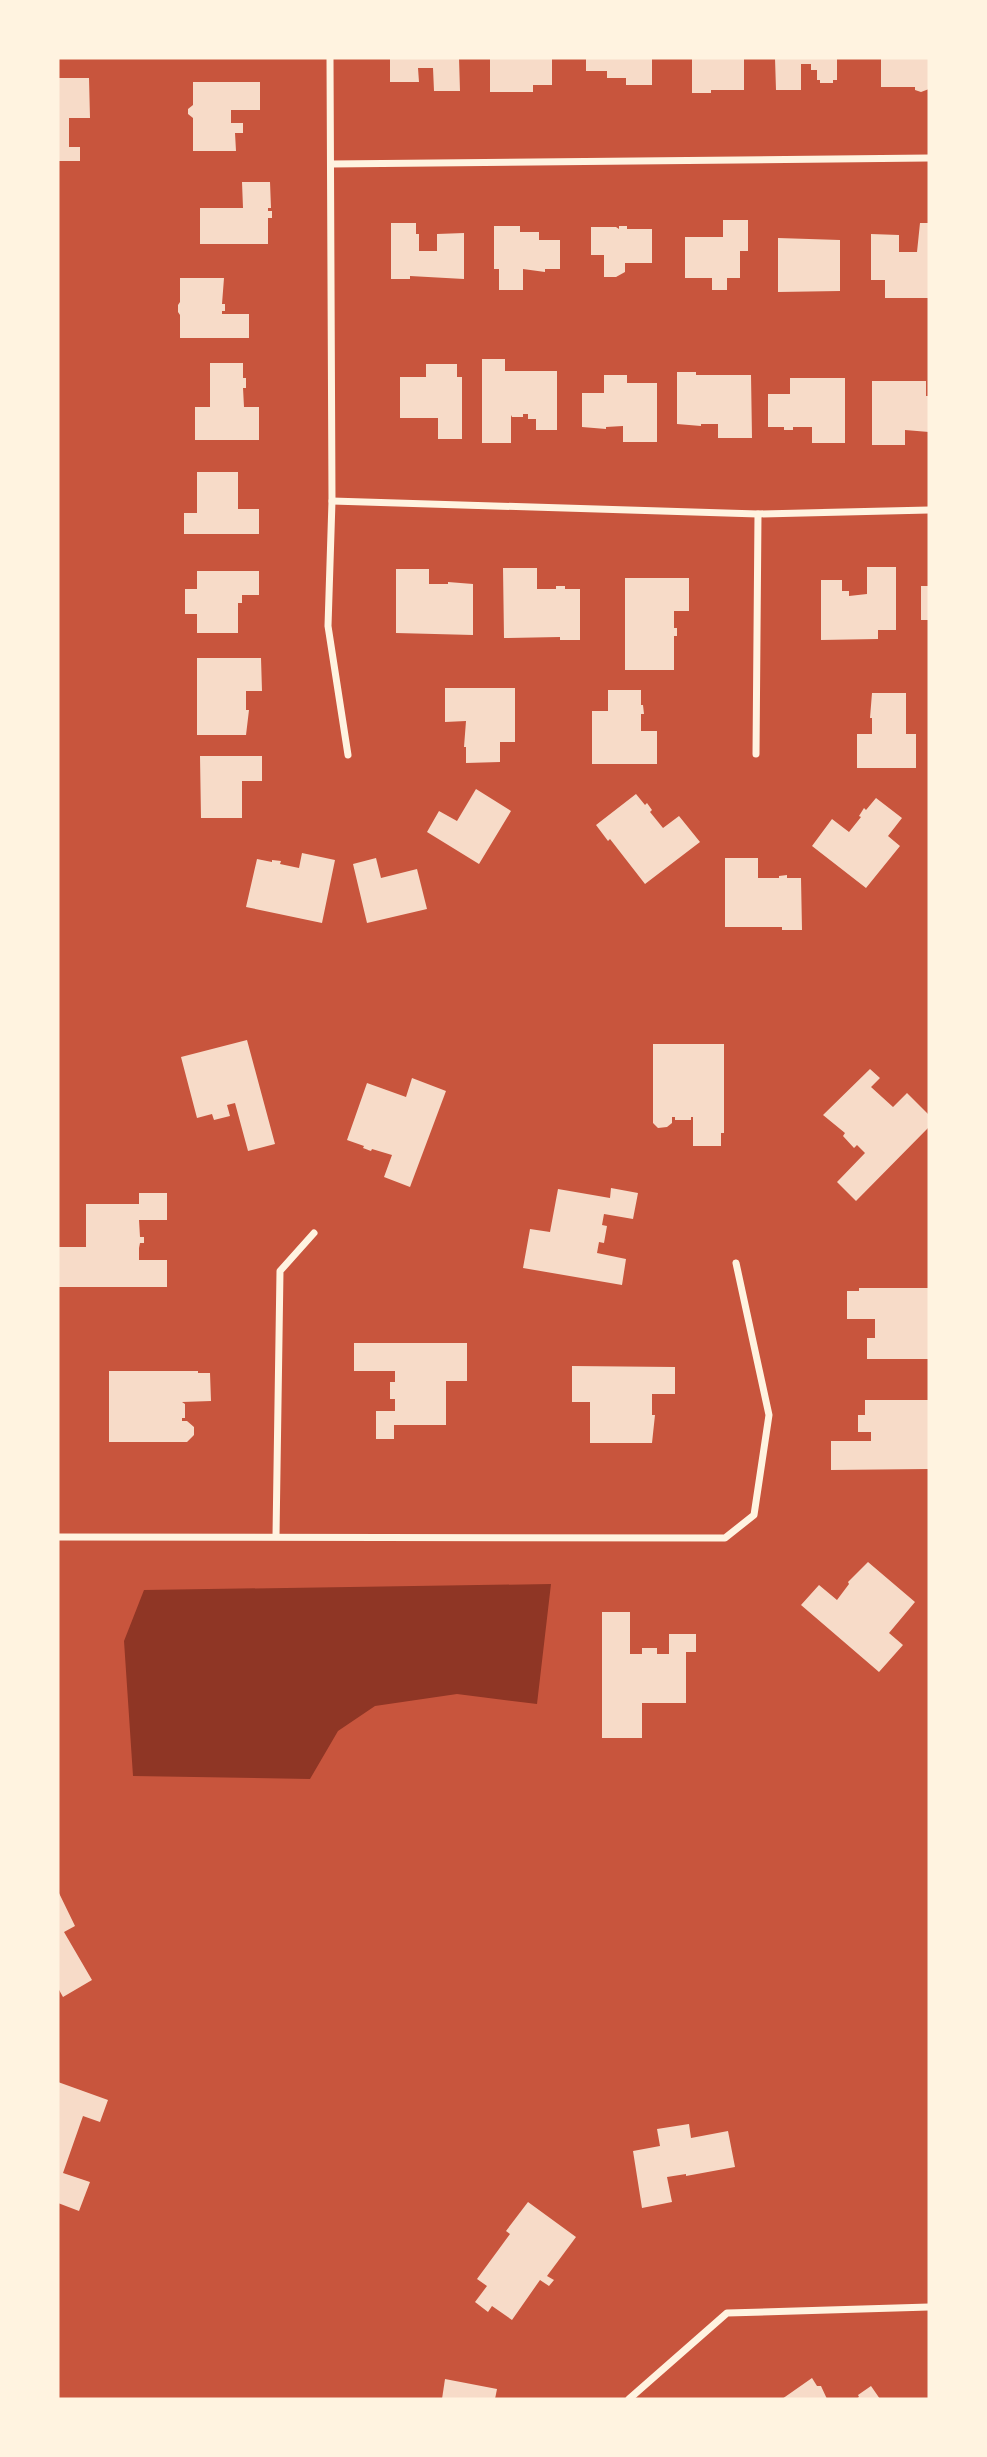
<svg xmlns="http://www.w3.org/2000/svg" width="987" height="2457" font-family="'Varela Round',sans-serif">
  <rect width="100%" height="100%" fill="#c8553d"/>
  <path fill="#8f3625" d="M 551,1584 L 537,1704 L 457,1694 L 375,1706 L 338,1731 L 310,1779 L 133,1776 L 124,1641 L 144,1590 Z"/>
  <g fill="#f7dbc8">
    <path d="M 390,58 L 459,58 L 460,91 L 434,91 L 433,68 L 418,68 L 419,82 L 390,82 Z"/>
    <path d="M 490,58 L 552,58 L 552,85 L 533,85 L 533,92 L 490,92 Z"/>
    <path d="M 586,58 L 652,58 L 652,85 L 626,85 L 626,78 L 607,78 L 607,71 L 586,71 Z"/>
    <path d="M 692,58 L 744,58 L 744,90 L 711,90 L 711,93 L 692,93 Z"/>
    <path d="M 775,58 L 837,58 L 837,80 L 833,80 L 833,83 L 820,83 L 820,80 L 817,80 L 817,70 L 811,70 L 811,64 L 801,64 L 801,90 L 776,90 Z"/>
    <path d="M 881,58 L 929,58 L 929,89 L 921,92 L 915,90 L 915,87 L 881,87 Z"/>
    <path d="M 58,78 L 89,78 L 90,118 L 69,118 L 69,147 L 80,147 L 80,161 L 58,161 Z"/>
    <path d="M 193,82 L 260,82 L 260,110 L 231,110 L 231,123 L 243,123 L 243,133 L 235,133 L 236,151 L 193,151 L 193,118 L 188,114 L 188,109 L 193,105 Z"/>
    <path d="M 242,182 L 270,182 L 271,208 L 268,208 L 268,211 L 272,211 L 272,218 L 268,218 L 268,244 L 200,244 L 200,208 L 243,208 Z"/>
    <path d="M 723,220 L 748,220 L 748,251 L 740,251 L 740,278 L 727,278 L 727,290 L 712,290 L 712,278 L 685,278 L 685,237 L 723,237 Z"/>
    <path d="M 391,223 L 416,223 L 416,234 L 419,234 L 419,251 L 437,251 L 437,234 L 464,233 L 464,279 L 410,276 L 410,279 L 391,279 Z"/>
    <path d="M 920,223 L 929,223 L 929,298 L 885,298 L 885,280 L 871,280 L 871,234 L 899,235 L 899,252 L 917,252 Z"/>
    <path d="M 494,226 L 520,226 L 520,232 L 539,232 L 539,240 L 560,240 L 560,269 L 545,269 L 545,272 L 523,269 L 523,290 L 499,290 L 499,269 L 494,269 Z"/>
    <path d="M 619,226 L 627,226 L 627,229 L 652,229 L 652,263 L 625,263 L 625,272 L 616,277 L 604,277 L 604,255 L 591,255 L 591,227 L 616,227 L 619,229 Z"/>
    <path d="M 778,238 L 840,240 L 840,291 L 778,292 Z"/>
    <path d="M 180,278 L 224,278 L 222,304 L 225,304 L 225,311 L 222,311 L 222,314 L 249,314 L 249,338 L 180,338 L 180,315 L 178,312 L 178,305 L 180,302 Z"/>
    <path d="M 482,359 L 505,359 L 505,371 L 557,371 L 557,430 L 536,430 L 536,419 L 528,419 L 528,414 L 523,414 L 523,417 L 512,417 L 511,415 L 511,443 L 482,443 Z"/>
    <path d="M 210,363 L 243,363 L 243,378 L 246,378 L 246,388 L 243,388 L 244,407 L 259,407 L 259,440 L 195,440 L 195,407 L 210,407 Z"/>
    <path d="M 426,364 L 457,364 L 457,377 L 462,377 L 462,439 L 438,439 L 438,418 L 400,418 L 400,377 L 426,377 Z"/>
    <path d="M 677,372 L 696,372 L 696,375 L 751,375 L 752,438 L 718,438 L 718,424 L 701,424 L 701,426 L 677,424 Z"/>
    <path d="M 604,375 L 627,375 L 627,383 L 657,383 L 657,442 L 623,442 L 623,426 L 606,427 L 606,429 L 582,427 L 582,393 L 604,393 Z"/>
    <path d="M 790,378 L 845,378 L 845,443 L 812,443 L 812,427 L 793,427 L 793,430 L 784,430 L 784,427 L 768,427 L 768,394 L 790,394 Z"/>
    <path d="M 872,381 L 926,381 L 926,396 L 929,396 L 929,432 L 905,430 L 905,445 L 872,445 Z"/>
    <path d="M 197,472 L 238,472 L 238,509 L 259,509 L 259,534 L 184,534 L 184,513 L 197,513 Z"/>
    <path d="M 867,567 L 896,567 L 896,630 L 878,630 L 878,639 L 821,640 L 821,580 L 842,580 L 842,591 L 849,591 L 849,596 L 867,594 Z"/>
    <path d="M 503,568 L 537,568 L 537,589 L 556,589 L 556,586 L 565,586 L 565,589 L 580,589 L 580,640 L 560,640 L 560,637 L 504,638 Z"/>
    <path d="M 396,569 L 429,569 L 429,584 L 448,584 L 448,582 L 473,584 L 473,635 L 396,633 Z"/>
    <path d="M 197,571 L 259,571 L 259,595 L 242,595 L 242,603 L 238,603 L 238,633 L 197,633 L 197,614 L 185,614 L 185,589 L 197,589 Z"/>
    <path d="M 625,578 L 689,578 L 689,611 L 674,611 L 674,628 L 677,628 L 677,636 L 674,636 L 674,670 L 625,670 Z"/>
    <rect x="921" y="586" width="8" height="34"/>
    <path d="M 197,658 L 261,658 L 262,691 L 246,691 L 246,710 L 249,710 L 246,735 L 197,735 Z"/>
    <path d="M 445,688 L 515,688 L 515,742 L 500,742 L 500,762 L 466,763 L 466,747 L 464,747 L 466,721 L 445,722 Z"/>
    <path d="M 608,690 L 641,690 L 641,705 L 643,705 L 644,714 L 641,714 L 641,731 L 657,731 L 657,764 L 592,764 L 592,711 L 608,711 Z"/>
    <path d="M 872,693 L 906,693 L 906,734 L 916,734 L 916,768 L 857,768 L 857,734 L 872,734 L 872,718 L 870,718 Z"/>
    <path d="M 200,756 L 262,756 L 262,781 L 242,781 L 242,818 L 201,818 Z"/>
    <path d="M 476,789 L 511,811 L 479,864 L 427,832 L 439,811 L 457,821 Z"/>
    <path d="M 636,794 L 645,805 L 647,803 L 652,810 L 650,812 L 663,828 L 679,816 L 700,842 L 645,884 L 610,839 L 608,841 L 596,825 Z"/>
    <path d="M 876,798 L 902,818 L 888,836 L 900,846 L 866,888 L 812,846 L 832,819 L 849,832 L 861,817 L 859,816 L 864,808 L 866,810 Z"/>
    <path d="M 302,853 L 335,860 L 322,923 L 246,907 L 257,859 L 272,862 L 272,860 L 281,861 L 280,864 L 299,868 Z"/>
    <path d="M 376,858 L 381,878 L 417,869 L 427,909 L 367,923 L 353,864 Z"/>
    <path d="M 725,858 L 758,858 L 758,878 L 779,878 L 779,876 L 787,875 L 787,878 L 801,878 L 802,930 L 782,930 L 782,927 L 725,927 Z"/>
    <path d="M 247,1040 L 275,1144 L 248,1151 L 235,1103 L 227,1105 L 230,1116 L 214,1120 L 212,1114 L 197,1118 L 181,1057 Z"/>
    <path d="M 653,1044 L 724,1044 L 724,1133 L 721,1133 L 721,1146 L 693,1146 L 693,1117 L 691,1117 L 691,1120 L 675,1120 L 675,1117 L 672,1117 L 672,1123 L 667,1127 L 658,1128 L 653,1123 Z"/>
    <path d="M 870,1069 L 880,1078 L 871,1087 L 893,1107 L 907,1093 L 929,1115 L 929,1127 L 856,1201 L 837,1182 L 865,1153 L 857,1145 L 854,1148 L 843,1136 L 845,1133 L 823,1115 Z"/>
    <path d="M 412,1078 L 446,1091 L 410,1187 L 384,1177 L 392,1155 L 372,1149 L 371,1151 L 363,1148 L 364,1146 L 347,1140 L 367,1083 L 406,1097 Z"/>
    <path d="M 611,1188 L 638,1193 L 633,1219 L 604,1214 L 602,1225 L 607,1226 L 604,1243 L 599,1242 L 597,1253 L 626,1259 L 622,1285 L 523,1268 L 530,1229 L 550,1232 L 558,1189 L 610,1198 Z"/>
    <path d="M 139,1193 L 167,1193 L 167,1220 L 139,1220 L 140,1237 L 144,1237 L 144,1243 L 140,1243 L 139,1248 L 139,1260 L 167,1260 L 167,1287 L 58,1287 L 58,1247 L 86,1247 L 86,1204 L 139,1204 Z"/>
    <path d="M 859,1288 L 929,1288 L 929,1359 L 867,1359 L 867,1338 L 875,1338 L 875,1319 L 847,1319 L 847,1291 L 859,1291 Z"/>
    <path d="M 354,1343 L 467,1343 L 467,1381 L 446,1381 L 446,1425 L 394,1425 L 394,1439 L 376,1439 L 376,1411 L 395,1411 L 395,1399 L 390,1399 L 390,1382 L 395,1382 L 395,1371 L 354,1371 Z"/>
    <path d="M 572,1366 L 675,1367 L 675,1394 L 652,1394 L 652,1415 L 655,1415 L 652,1443 L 590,1443 L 590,1402 L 572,1402 Z"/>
    <path d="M 109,1371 L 198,1371 L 198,1373 L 210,1373 L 211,1401 L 182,1402 L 185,1404 L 185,1418 L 182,1418 L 182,1421 L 187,1421 L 194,1427 L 194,1435 L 187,1442 L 109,1442 Z"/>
    <path d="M 865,1400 L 928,1400 L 928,1469 L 831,1470 L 831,1441 L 871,1441 L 871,1432 L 858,1432 L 858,1415 L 865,1415 Z"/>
    <path d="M 868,1562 L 915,1602 L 889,1633 L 903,1645 L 879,1672 L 801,1605 L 819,1585 L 837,1600 L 849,1584 L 848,1582 Z"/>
    <path d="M 602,1612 L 630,1612 L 630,1654 L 642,1654 L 642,1648 L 657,1648 L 657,1654 L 669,1654 L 669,1634 L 696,1634 L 696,1652 L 686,1652 L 686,1703 L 642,1703 L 642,1738 L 602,1738 Z"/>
    <path d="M 58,1891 L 75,1926 L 64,1932 L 92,1980 L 63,1997 L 58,1988 Z"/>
    <path d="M 58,2082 L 108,2100 L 100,2122 L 83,2116 L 63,2173 L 90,2182 L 79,2211 L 58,2203 Z"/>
    <path d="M 689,2124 L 691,2138 L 728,2131 L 735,2167 L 686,2176 L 686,2174 L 667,2177 L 672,2202 L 642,2208 L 633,2151 L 660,2146 L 657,2129 Z"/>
    <path d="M 528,2202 L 576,2237 L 547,2276 L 554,2280 L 549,2286 L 540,2280 L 512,2320 L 492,2306 L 488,2312 L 475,2302 L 487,2286 L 477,2279 L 510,2234 L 506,2231 Z"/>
    <path d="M 812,2378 L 817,2386 L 821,2386 L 827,2399 L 782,2399 Z"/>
    <path d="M 445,2379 L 497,2389 L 495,2399 L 442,2399 Z"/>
    <path d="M 871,2386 L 880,2399 L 856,2399 L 859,2397 L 858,2395 Z"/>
  </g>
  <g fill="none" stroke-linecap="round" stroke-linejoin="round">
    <g stroke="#fff3e0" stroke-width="7">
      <path d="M 330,58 L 332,501 L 328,626 L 348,755"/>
      <path d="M 331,164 L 929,158"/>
      <path d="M 332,501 L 758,514 L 929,510"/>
      <path d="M 756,754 L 758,514"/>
      <path d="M 276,1536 L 280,1271 L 314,1233"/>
      <path d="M 58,1537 L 725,1538 L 754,1515 L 769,1415 L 736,1263"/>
      <path d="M 629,2399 L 727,2313 L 929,2307"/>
    </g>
  </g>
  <rect width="987" height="2457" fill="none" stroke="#fff3e0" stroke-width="119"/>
</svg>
